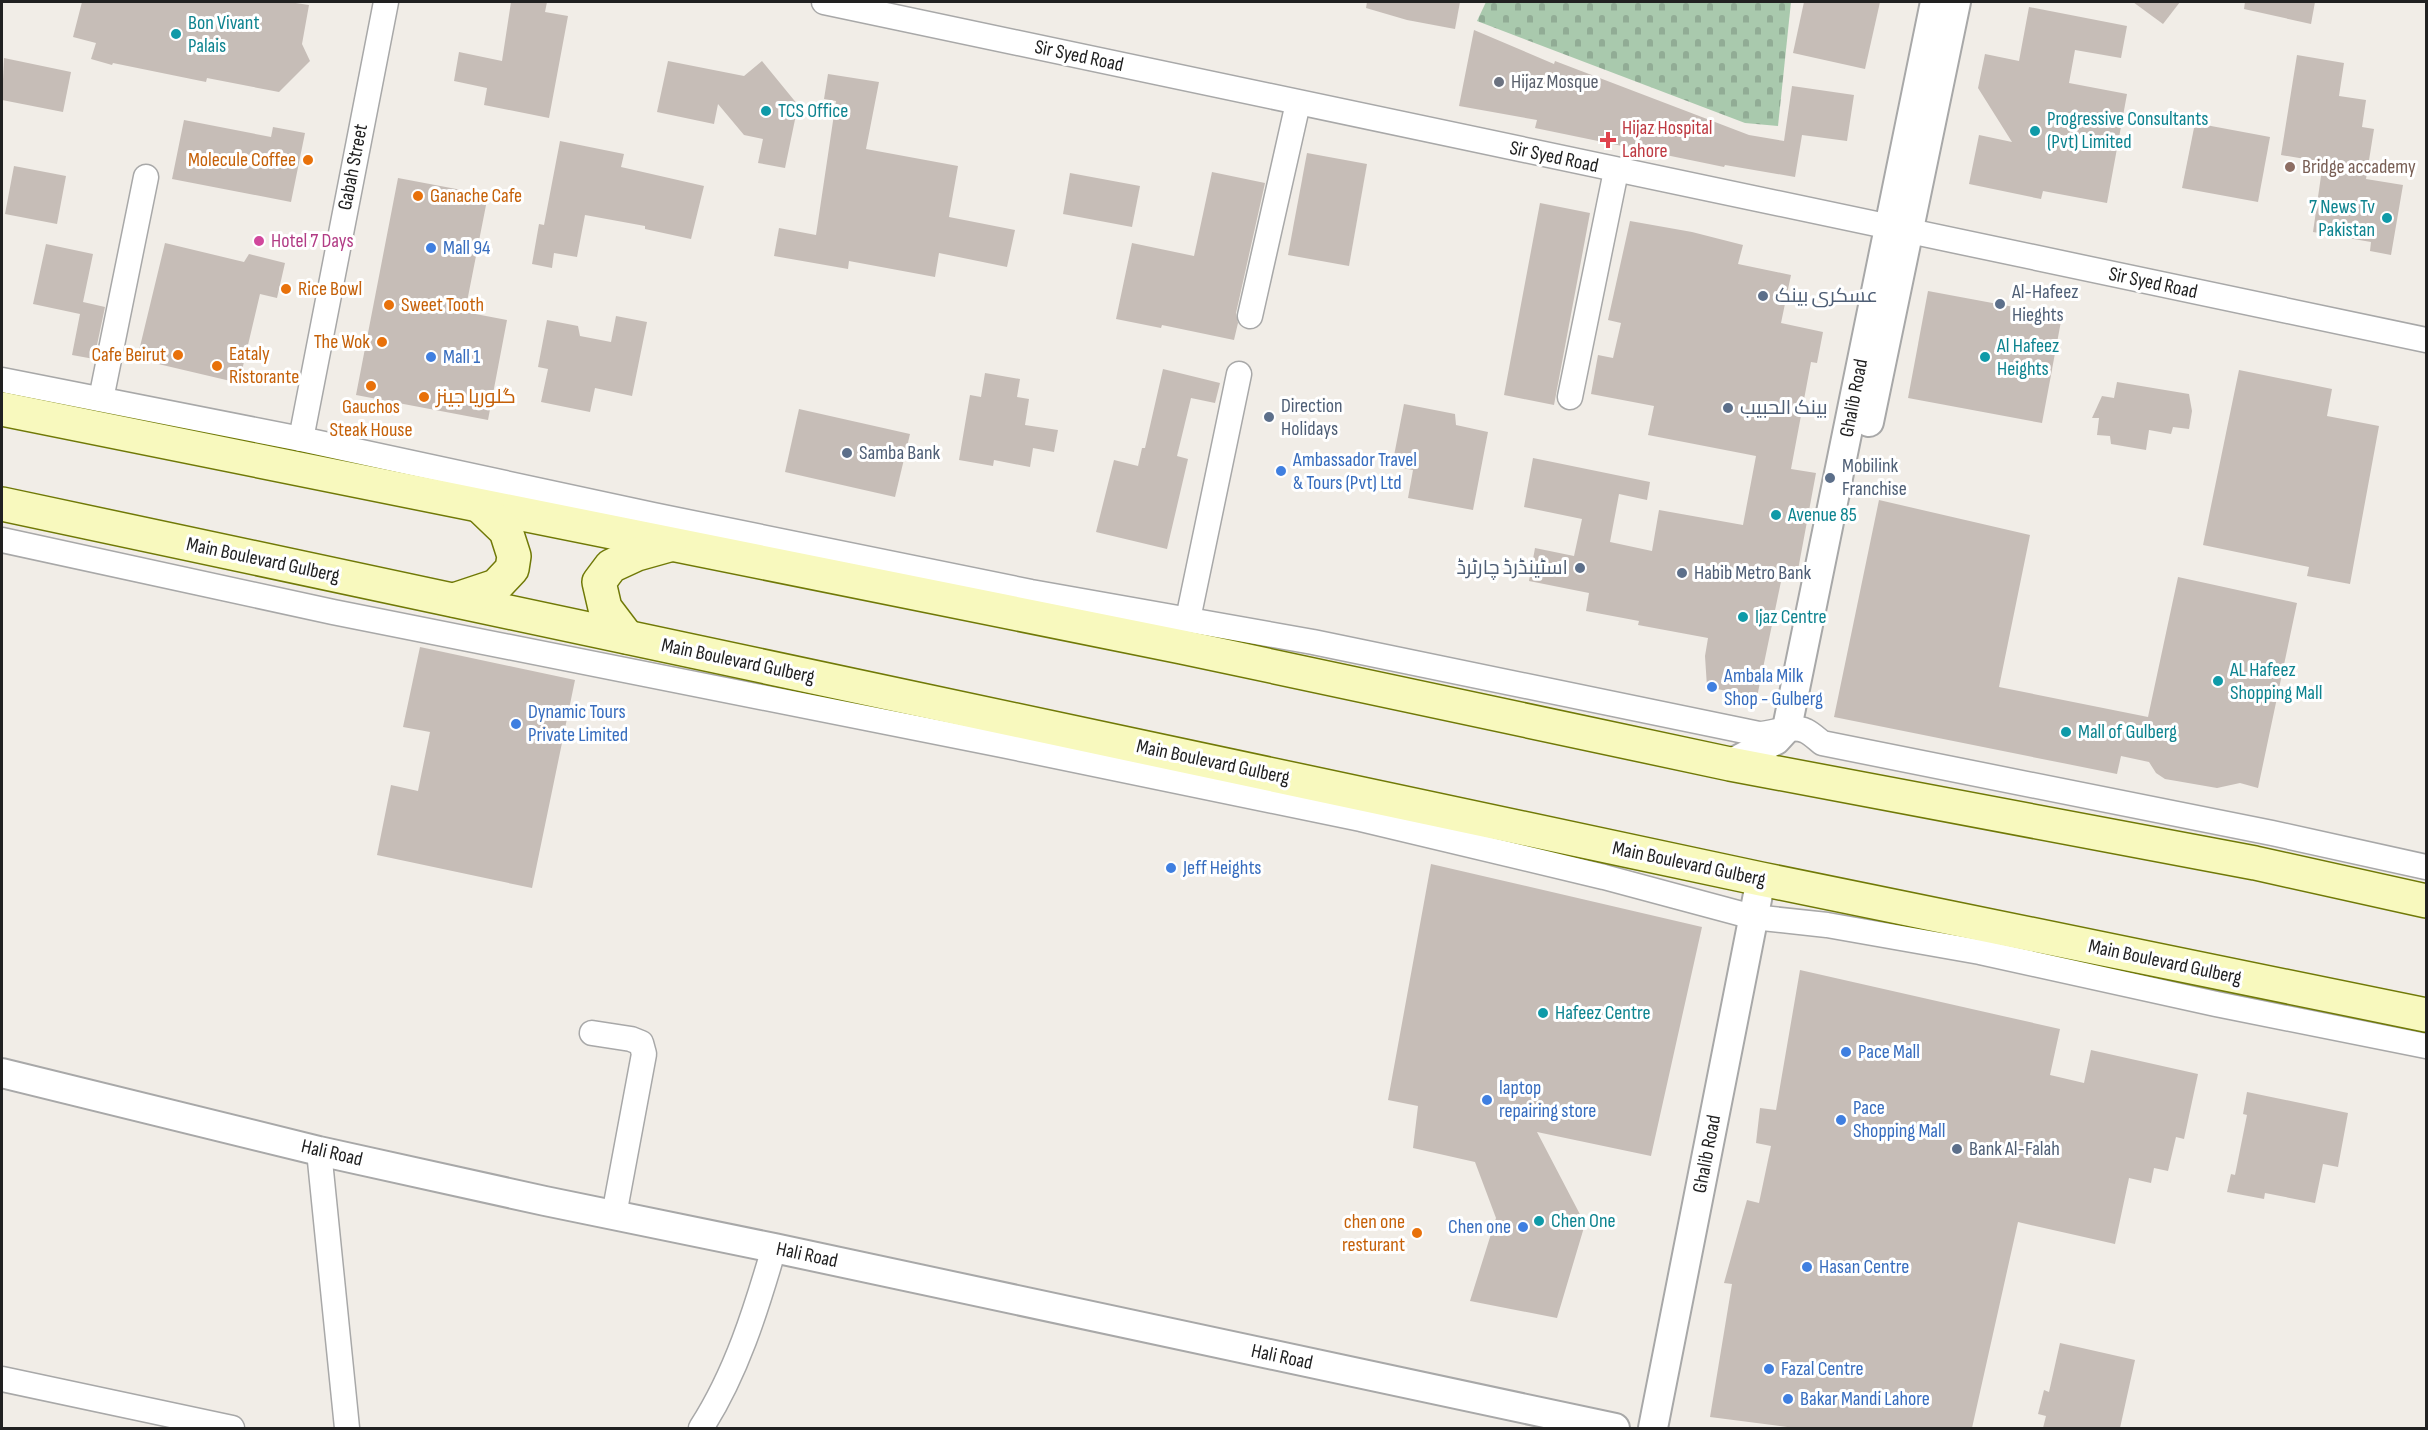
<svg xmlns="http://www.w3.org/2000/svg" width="2428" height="1430" font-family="'Sofia Sans Condensed',Cairo,sans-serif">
  <defs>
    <pattern id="cemetery-stones" width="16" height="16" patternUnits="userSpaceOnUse" patternTransform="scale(1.5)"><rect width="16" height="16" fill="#a9c9ad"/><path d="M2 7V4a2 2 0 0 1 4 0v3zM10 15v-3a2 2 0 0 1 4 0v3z" fill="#91ac95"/></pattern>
  </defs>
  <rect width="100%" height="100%" fill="#f1ede7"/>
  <path fill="url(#cemetery-stones)" d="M 1486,2 L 1791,2 L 1778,126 L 1745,123 L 1477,21 Z"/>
  <g fill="#c6bdb7">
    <path d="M 82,2 L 289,2 L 309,5 L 302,44 L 310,61 L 279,92 L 207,78 L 206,82 L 113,63 L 112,65 L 91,59 L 96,43 L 73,37 Z"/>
    <path d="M 511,2 L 547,2 L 545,12 L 568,16 L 549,118 L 484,105 L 487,88 L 454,81 L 459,52 L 502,61 Z"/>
    <path d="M 1367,2 L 1460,2 L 1455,29 L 1407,20 L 1366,8 Z"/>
    <path d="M 1804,2 L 1880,2 L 1865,69 L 1793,53 Z"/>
    <path d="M 2133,2 L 2180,2 L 2163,24 Z"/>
    <path d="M 2245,2 L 2315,2 L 2311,24 L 2244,9 Z"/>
    <path d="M 2029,7 L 2127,26 L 2121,58 L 2075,50 L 2069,83 L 2127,94 L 2107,203 L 2043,191 L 2041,199 L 1969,184 L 1979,135 L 2012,142 L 1978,88 L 1985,54 L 2019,61 Z"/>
    <path d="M 1474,30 L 1554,64 L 1555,61 L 1749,135 L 1784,141 L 1792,86 L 1854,95 L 1847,141 L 1802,135 L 1795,177 L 1725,165 L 1724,167 L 1535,128 L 1537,120 L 1459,106 Z"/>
    <path d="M 2297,55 L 2344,63 L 2339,96 L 2366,100 L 2362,127 L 2374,129 L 2366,179 L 2403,185 L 2391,255 L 2370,251 L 2371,242 L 2313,232 L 2323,162 L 2281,155 Z"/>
    <path d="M 4,58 L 71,72 L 63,112 L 2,100 Z"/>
    <path d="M 668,61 L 744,76 L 762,61 L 798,105 L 785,168 L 758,163 L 763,139 L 744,135 L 718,104 L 714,124 L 657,112 Z"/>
    <path d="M 828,74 L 879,82 L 866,149 L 958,166 L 949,217 L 1015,230 L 1007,267 L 939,253 L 935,277 L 849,261 L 848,269 L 774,256 L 779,228 L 816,235 L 836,101 L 824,99 Z"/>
    <path d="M 184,120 L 271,137 L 273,127 L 305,133 L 291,202 L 172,179 Z"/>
    <path d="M 2195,123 L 2270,137 L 2258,202 L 2182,188 Z"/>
    <path d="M 560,141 L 624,154 L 621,167 L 704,186 L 691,239 L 645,229 L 645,226 L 585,215 L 577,257 L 554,253 L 552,268 L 532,264 L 539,224 L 544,225 Z"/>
    <path d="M 1307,153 L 1367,164 L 1349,266 L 1288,255 Z"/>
    <path d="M 14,166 L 66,176 L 57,224 L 5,214 Z"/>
    <path d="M 1212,172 L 1265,183 L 1236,313 L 1238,323 L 1234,340 L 1162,325 L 1161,328 L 1116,319 L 1132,243 L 1194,256 Z"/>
    <path d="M 1070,173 L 1140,186 L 1132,227 L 1063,214 Z"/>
    <path d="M 398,178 L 488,195 L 465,312 L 507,320 L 488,420 L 356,395 Z"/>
    <path d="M 1540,203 L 1590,213 L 1554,405 L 1504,395 Z"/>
    <path d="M 1630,221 L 1692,232 L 1743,245 L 1738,264 L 1791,275 L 1781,323 L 1823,332 L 1817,363 L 1811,362 L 1791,469 L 1816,473 L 1798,570 L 1784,567 L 1757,697 L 1707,687 L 1705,656 L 1708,638 L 1638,625 L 1639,621 L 1586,611 L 1589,593 L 1529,581 L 1535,548 L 1574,556 L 1582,519 L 1524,507 L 1533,458 L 1650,482 L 1647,500 L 1619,494 L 1610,542 L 1652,551 L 1659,510 L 1743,525 L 1756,456 L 1648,435 L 1654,406 L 1591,394 L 1598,355 L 1613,358 L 1621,323 L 1608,320 Z"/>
    <path d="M 165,243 L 244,262 L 249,254 L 285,263 L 277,298 L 260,294 L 239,383 L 137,359 Z"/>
    <path d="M 46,244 L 93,254 L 83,302 L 105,307 L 94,359 L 72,355 L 80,314 L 33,304 Z"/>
    <path d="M 1928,291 L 2062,316 L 2042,423 L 1908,398 Z"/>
    <path d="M 616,316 L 647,322 L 632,396 L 595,388 L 590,412 L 541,402 L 548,369 L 538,367 L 547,320 L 578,326 L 580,336 L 611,342 Z"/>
    <path d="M 1163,369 L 1220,383 L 1215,403 L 1191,398 L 1177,456 L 1188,459 L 1167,549 L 1096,532 L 1114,460 L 1138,466 L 1142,448 L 1145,448 Z"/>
    <path d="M 2239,370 L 2332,389 L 2327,416 L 2379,426 L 2350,584 L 2307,576 L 2309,567 L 2203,545 Z"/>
    <path d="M 985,373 L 1020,379 L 1017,397 L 1029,399 L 1025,425 L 1058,430 L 1054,452 L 1033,448 L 1030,467 L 994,460 L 993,466 L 959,460 L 970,395 L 981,397 Z"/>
    <path d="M 2117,382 L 2189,394 L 2192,411 L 2189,429 L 2173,427 L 2171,434 L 2149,430 L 2146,450 L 2111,444 L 2110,436 L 2097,435 L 2099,418 L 2092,418 L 2102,396 L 2114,398 Z"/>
    <path d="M 1404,404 L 1455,414 L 1456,425 L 1488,432 L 1473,510 L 1408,498 L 1413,470 L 1392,466 Z"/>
    <path d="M 799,409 L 910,434 L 895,497 L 785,472 Z"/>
    <path d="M 1879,500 L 2030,535 L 1999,687 L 2148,717 L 2178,577 L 2297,603 L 2258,788 L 2240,783 L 2217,788 L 2165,779 L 2156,773 L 2149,762 L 2121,756 L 2117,774 L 1834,717 Z"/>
    <path d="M 420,647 L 575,680 L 532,888 L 377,855 L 391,785 L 418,791 L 430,732 L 403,727 Z"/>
    <path d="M 1431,864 L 1702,927 L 1651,1156 L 1537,1132 L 1585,1224 L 1557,1318 L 1470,1301 L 1496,1218 L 1475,1162 L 1413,1148 L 1418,1106 L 1388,1100 Z"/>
    <path d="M 1800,970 L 2060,1029 L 2050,1075 L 2084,1083 L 2091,1050 L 2198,1074 L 2184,1139 L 2176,1137 L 2168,1171 L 2154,1168 L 2151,1183 L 2129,1178 L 2115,1244 L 2018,1222 L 1972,1428 L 1795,1428 L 1710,1417 L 1732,1284 L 1724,1283 L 1747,1200 L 1759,1203 L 1771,1146 L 1756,1143 L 1760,1108 L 1776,1110 Z"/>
    <path d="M 2247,1092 L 2348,1113 L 2338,1167 L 2323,1164 L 2315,1203 L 2265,1193 L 2264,1199 L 2227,1192 L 2231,1174 L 2235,1175 L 2247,1115 L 2243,1114 Z"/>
    <path d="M 2060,1343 L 2135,1360 L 2120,1428 L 2043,1428 L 2046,1416 L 2038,1414 L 2044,1390 L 2049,1392 Z"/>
  </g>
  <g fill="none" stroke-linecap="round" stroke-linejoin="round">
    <g stroke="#a8a8a8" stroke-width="27">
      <g id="minor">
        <path d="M 824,2 L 2426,340"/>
        <path d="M 1250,316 L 1298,103"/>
        <path d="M 2,380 L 301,439 L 653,515 L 1031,592 L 1313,642 L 1759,734 C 1774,734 1791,724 1806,731 C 1812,734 1817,739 1822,743 L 2272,833 L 2426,867"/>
        <path d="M 1570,397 L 1616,171"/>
        <path d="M 101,399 L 146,177"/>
        <path d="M 301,439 L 386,2"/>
        <path d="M 2,540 L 333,612 L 1002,745 L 1361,819 L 1604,877 L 1753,917 L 1827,925 L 1980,952 L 2216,1004 L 2426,1046"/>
        <path d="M 1188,619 L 1239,374"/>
        <path d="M 592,1033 L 631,1039 L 641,1043 L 644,1054 L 614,1215"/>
        <path d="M 319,1151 L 347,1428"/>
        <path d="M 2,1379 L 232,1428"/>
        <path d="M 701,1428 C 736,1374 756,1310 774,1248"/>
      </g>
    </g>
    <g stroke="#a8a8a8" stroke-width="32">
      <g id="tertiary">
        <path d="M 1869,422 L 1956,2"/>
        <path d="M 1730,764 L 1776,740 L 1787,728 L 1935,2"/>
        <path d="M 2,1073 L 319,1151 L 545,1201 L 774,1248 L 1615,1428"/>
        <path d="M 1653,1428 L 1761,879"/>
      </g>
    </g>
    <g stroke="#707907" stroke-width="36">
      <g id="secondary">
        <path d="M 2,409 L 1182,647 L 1730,764 L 2255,863 L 2426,901"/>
        <path d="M 2,504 L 1761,879 L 2426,1015"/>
        <path d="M 454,600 L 496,586 L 512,569 L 514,556 L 506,531 L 481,507"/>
        <path d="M 627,637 L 605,608 L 599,582 L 611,566 L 637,554 L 669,545"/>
      </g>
    </g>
    <use href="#minor" stroke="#fff" stroke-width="24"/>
    <use href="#tertiary" stroke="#fff" stroke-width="28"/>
    <use href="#secondary" stroke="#f8f9be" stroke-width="33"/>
  </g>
  <g fill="#0f9aa8" stroke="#fff" stroke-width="2">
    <circle cx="176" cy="34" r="6"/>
    <circle cx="766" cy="111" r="6"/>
    <circle cx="2035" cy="131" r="6"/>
    <circle cx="2387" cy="218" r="6"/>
    <circle cx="1985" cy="357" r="6"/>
    <circle cx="1776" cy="515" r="6"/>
    <circle cx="1743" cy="617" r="6"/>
    <circle cx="2218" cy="681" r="6"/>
    <circle cx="2066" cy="732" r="6"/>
    <circle cx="1543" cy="1013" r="6"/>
    <circle cx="1539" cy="1221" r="6"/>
  </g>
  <circle fill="#6b7280" stroke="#fff" stroke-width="2" cx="1499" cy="82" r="6"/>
  <path fill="#e0444e" stroke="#fff" stroke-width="2" d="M1605 131h6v6h6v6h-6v6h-6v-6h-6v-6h6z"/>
  <g fill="#e8710a" stroke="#fff" stroke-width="2">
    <circle cx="308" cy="160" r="6"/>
    <circle cx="418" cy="196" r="6"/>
    <circle cx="286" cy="289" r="6"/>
    <circle cx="389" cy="305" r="6"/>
    <circle cx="382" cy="342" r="6"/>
    <circle cx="178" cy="355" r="6"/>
    <circle cx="217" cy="366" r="6"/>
    <circle cx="371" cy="386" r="6"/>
    <circle cx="424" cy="397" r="6"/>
    <circle cx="1417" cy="1233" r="6"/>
  </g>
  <circle fill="#8d6e63" stroke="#fff" stroke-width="2" cx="2290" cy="167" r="6"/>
  <circle fill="#d1479c" stroke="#fff" stroke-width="2" cx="259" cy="241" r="6"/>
  <g fill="#3f7fe0" stroke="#fff" stroke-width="2">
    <circle cx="431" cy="248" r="6"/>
    <circle cx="431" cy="357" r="6"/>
    <circle cx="1281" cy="471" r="6"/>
    <circle cx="1712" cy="687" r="6"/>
    <circle cx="516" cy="724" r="6"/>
    <circle cx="1171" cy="868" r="6"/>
    <circle cx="1846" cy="1052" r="6"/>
    <circle cx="1487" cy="1100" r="6"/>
    <circle cx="1841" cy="1120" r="6"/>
    <circle cx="1523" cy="1227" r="6"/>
    <circle cx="1807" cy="1267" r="6"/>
    <circle cx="1769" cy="1369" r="6"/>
    <circle cx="1788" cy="1399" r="6"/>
  </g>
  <g fill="#5c6f8a" stroke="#fff" stroke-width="2">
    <circle cx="1763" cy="296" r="6"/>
    <circle cx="2000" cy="304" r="6"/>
    <circle cx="1728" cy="408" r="6"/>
    <circle cx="1269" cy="417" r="6"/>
    <circle cx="847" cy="453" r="6"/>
    <circle cx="1830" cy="478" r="6"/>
    <circle cx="1580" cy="568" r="6"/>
    <circle cx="1682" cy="573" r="6"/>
    <circle cx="1957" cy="1149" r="6"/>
  </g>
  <g text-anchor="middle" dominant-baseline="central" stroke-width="6" stroke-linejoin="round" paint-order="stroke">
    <g font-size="20" fill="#0d838f" stroke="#fff" text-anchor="start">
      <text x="188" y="23">Bon Vivant<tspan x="188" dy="23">Palais</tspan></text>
      <text x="778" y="111">TCS Office</text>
      <text x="2047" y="119">Progressive Consultants<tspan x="2047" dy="23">(Pvt) Limited</tspan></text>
      <text x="2375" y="207" text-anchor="end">7 News Tv<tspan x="2375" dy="23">Pakistan</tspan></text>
      <text x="1997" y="346">Al Hafeez<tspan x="1997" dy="23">Heights</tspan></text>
      <text x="1788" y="515">Avenue 85</text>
      <text x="1755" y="617">Ijaz Centre</text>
      <text x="2230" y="670">AL Hafeez<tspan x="2230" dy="23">Shopping Mall</tspan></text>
      <text x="2078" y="732">Mall of Gulberg</text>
      <text x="1555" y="1013">Hafeez Centre</text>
      <text x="1551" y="1221">Chen One</text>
    </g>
    <g font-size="20" fill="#212121" stroke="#fff">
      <text transform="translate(1079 56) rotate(12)">Sir Syed Road</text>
      <text transform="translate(1554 157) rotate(12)">Sir Syed Road</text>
      <text transform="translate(353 167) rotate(-79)">Gabah Street</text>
      <text transform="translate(2153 283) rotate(12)">Sir Syed Road</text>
      <text transform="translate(1854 398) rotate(-79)">Ghalib Road</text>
      <text transform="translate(263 560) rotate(12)">Main Boulevard Gulberg</text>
      <text transform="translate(738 661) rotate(12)">Main Boulevard Gulberg</text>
      <text transform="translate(1213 762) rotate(12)">Main Boulevard Gulberg</text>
      <text transform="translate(1689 864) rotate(12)">Main Boulevard Gulberg</text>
      <text transform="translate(2165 962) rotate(12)">Main Boulevard Gulberg</text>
      <text transform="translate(332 1153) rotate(13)">Hali Road</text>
      <text transform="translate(1707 1154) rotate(-79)">Ghalib Road</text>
      <text transform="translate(807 1255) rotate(12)">Hali Road</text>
      <text transform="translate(1282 1357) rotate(12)">Hali Road</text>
    </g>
    <g font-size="20" fill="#5b616d" stroke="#fff" text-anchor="start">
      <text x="1511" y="82">Hijaz Mosque</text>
    </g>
    <g font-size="20" fill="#be3a42" stroke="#fff" text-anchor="start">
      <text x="1622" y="128">Hijaz Hospital<tspan x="1622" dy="23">Lahore</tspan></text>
    </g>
    <g font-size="20" fill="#c56008" stroke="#fff" text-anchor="start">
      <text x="296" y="160" text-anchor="end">Molecule Coffee</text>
      <text x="430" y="196">Ganache Cafe</text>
      <text x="298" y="289">Rice Bowl</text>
      <text x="401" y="305">Sweet Tooth</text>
      <text x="370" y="342" text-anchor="end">The Wok</text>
      <text x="229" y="354">Eataly<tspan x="229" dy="23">Ristorante</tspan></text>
      <text x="166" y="355" text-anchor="end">Cafe Beirut</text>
      <text x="436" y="397">گلوریا جینز</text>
      <text x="371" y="407" text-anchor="middle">Gauchos<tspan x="371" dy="23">Steak House</tspan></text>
      <text x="1405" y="1222" text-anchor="end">chen one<tspan x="1405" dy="23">resturant</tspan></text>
    </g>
    <g font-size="20" fill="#785e54" stroke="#fff" text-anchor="start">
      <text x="2302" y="167">Bridge accademy</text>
    </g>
    <g font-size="20" fill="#b23c85" stroke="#fff" text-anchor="start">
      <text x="271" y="241">Hotel 7 Days</text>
    </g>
    <g font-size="20" fill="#366cbe" stroke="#fff" text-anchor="start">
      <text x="443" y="248">Mall 94</text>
      <text x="443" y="357">Mall 1</text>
      <text x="1293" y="460">Ambassador Travel<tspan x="1293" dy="23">&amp; Tours (Pvt) Ltd</tspan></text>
      <text x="1724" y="676">Ambala Milk<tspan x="1724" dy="23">Shop - Gulberg</tspan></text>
      <text x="528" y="712">Dynamic Tours<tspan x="528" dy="23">Private Limited</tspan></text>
      <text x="1183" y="868">Jeff Heights</text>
      <text x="1858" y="1052">Pace Mall</text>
      <text x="1499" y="1088">laptop<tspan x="1499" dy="23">repairing store</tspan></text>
      <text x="1853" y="1108">Pace<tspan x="1853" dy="23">Shopping Mall</tspan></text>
      <text x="1511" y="1227" text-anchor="end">Chen one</text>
      <text x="1819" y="1267">Hasan Centre</text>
      <text x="1781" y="1369">Fazal Centre</text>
      <text x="1800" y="1399">Bakar Mandi Lahore</text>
    </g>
    <g font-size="20" fill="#4e5e75" stroke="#fff" text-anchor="start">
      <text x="2012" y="292">Al-Hafeez<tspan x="2012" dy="23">Hieghts</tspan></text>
      <text x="1775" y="296">عسکری بینک</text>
      <text x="1281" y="406">Direction<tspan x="1281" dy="23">Holidays</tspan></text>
      <text x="1740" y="408">بينک الحبيب</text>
      <text x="859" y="453">Samba Bank</text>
      <text x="1842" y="466">Mobilink<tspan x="1842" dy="23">Franchise</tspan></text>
      <text x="1568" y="568" text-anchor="end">اسٹینڈرڈ چارٹرڈ</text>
      <text x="1694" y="573">Habib Metro Bank</text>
      <text x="1969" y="1149">Bank Al-Falah</text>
    </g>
  </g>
  <rect width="2428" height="1430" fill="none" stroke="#212121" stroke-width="6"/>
</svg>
